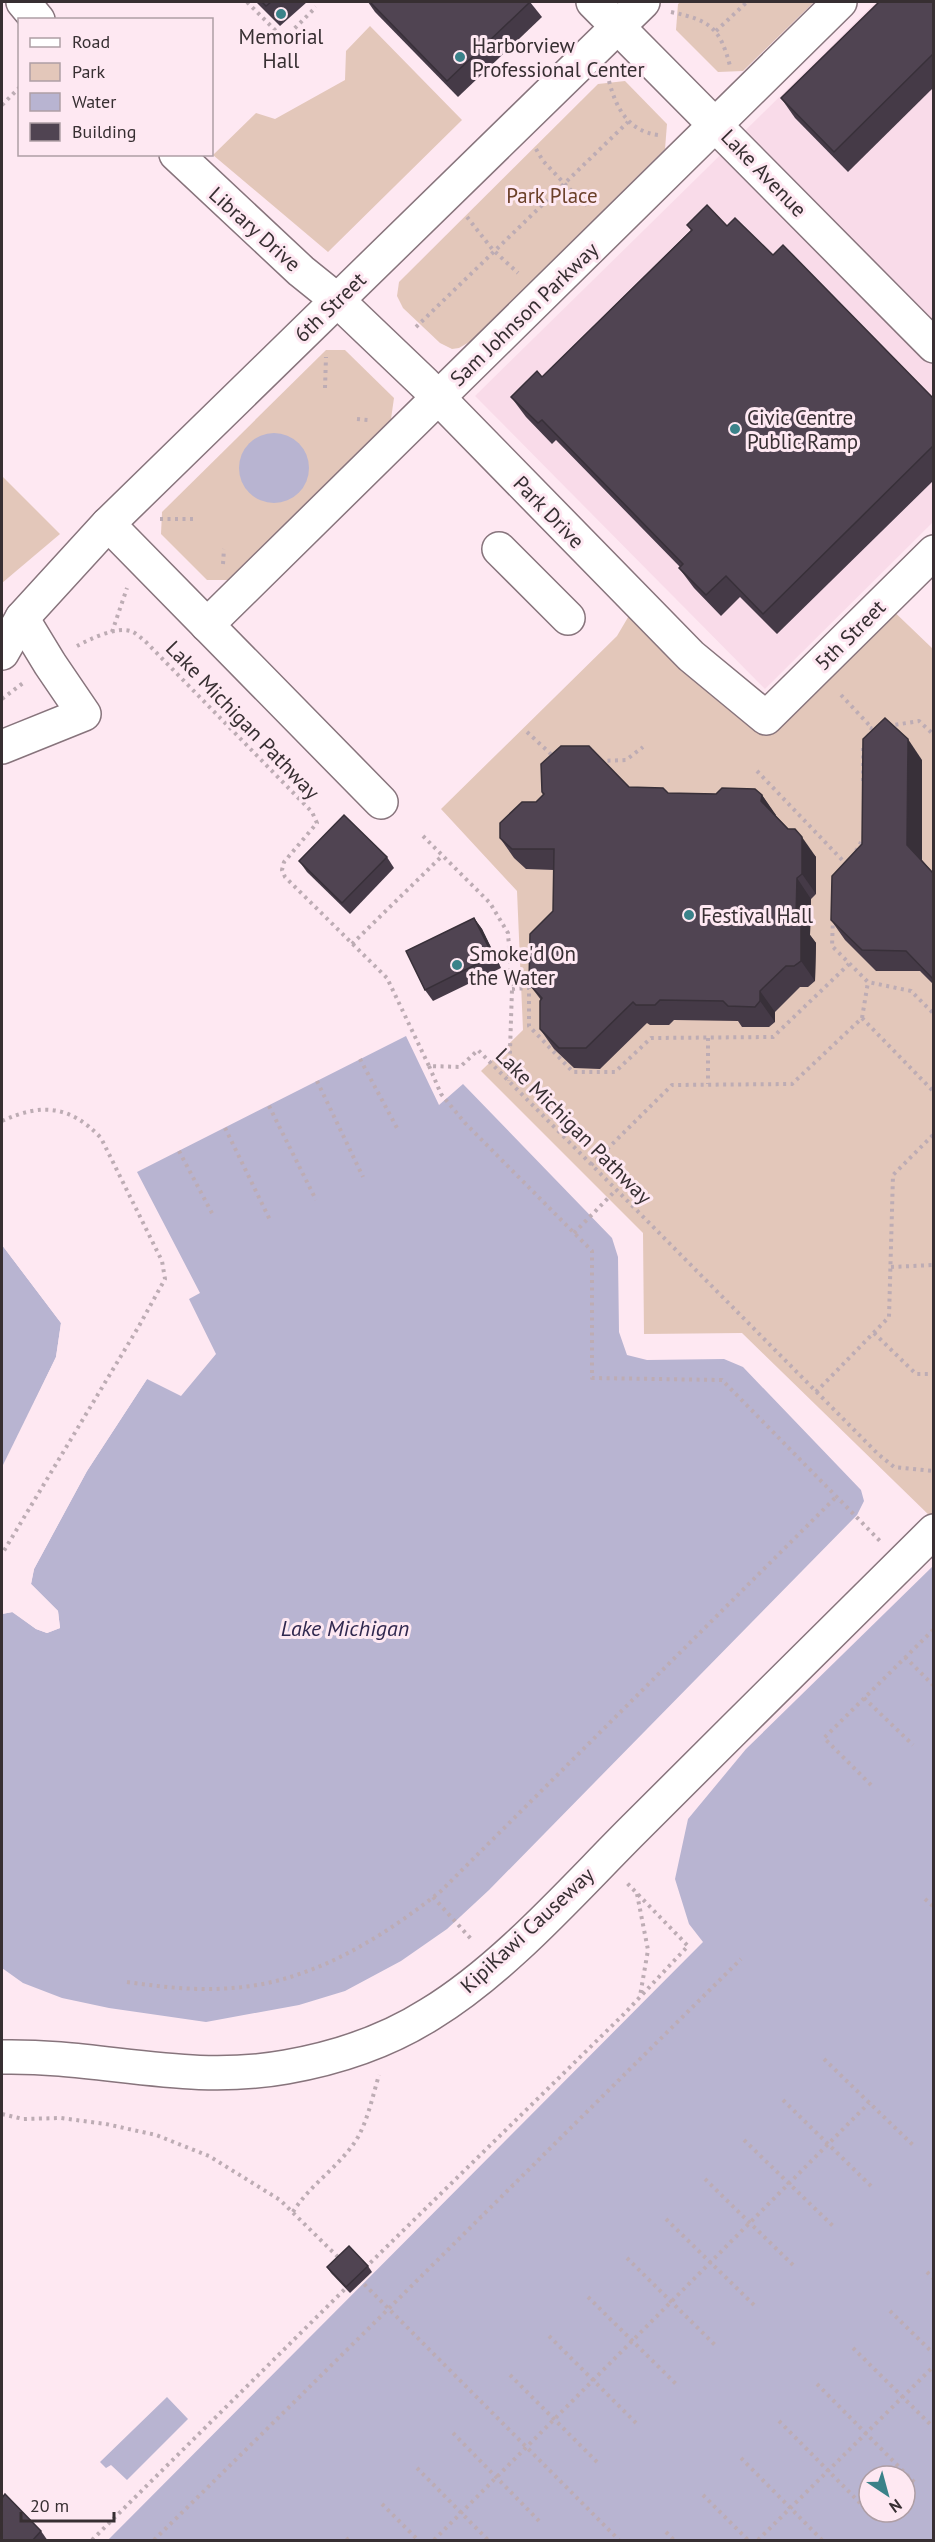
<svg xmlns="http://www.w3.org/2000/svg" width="935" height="2542" font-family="'PT Sans',sans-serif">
  <rect width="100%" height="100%" fill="#fee8f2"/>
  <path fill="#f9dbe9" d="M 876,2 L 933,2 L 933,522 L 765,689 L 475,396 Z"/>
  <g fill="#e3c7ba">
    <path d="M 681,2 L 814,2 L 743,71 L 718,72 L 676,30 L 678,4 Z"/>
    <path d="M 370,26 L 462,120 L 328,252 L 213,155 L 256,113 L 275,119 L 345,80 L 346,51 Z"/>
    <path d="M 625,81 L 667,124 L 665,149 L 471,341 L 459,348 L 452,349 L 440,343 L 403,308 L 397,296 L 399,282 L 598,84 Z"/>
    <path d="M 326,350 L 345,350 L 394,398 L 391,419 L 228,580 L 207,580 L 161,534 L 162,512 Z"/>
    <path d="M 2,476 L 60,534 L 2,583 Z"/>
    <path d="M 637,602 L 766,718 L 884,602 L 933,649 L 933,1519 L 742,1333 L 644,1334 L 643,1233 L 481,1071 L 523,1030 L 517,891 L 441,809 L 617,636 Z"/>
  </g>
  <g fill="#b8b4d1" fill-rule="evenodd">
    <circle cx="274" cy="468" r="35"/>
    <path d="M 406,1036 L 439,1105 L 463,1084 L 612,1238 L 618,1257 L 619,1332 L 627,1355 L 647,1360 L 724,1359 L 743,1367 L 861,1490 L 864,1501 L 857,1515 L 489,1890 L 447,1929 L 401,1961 L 345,1991 L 299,2005 L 206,2022 L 109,2008 L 62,1998 L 23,1983 L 2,1968 L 2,1614 L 12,1612 L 36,1629 L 47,1633 L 60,1628 L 58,1611 L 31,1584 L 34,1569 L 87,1471 L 147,1379 L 181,1396 L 216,1354 L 189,1299 L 200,1293 L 137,1172 Z"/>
    <path d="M 2,1245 L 61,1323 L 56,1357 L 2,1467 Z"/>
    <path d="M 933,1566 L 933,2540 L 108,2540 L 703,1942 L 689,1924 L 675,1879 L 688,1819 L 746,1749 ZM 869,2476 L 905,2476 L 905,2512 L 869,2512 Z"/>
    <path d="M 167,2397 L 188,2419 L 127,2480 L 111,2465 L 106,2468 L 100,2462 Z"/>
  </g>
  <g fill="#fee8f2">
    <path d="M 2,1242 L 64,1323 L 59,1358 L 2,1470 L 56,1357 L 61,1323 L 2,1245 Z"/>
    <path d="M 145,1378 L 147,1379 L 87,1471 L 34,1569 L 31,1584 L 58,1611 L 60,1628 L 47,1633 L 36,1629 L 13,1612 L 2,1614 L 2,1611 L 13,1609 L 47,1630 L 57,1626 L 55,1612 L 28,1585 L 31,1568 L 84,1469 Z"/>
  </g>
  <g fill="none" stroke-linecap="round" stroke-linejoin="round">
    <g stroke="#87747c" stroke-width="36">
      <g id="minor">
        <path d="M 23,2 L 38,20"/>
        <path d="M 593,2 L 934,346"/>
        <path d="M 176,154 L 301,271 L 337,300 L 425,384 L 691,656 L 766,718 L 934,552"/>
        <path d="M 108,524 L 381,802"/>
        <path d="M 499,549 L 568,618"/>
        <path d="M 207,625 L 840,2"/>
        <path d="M 2,653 L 22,618 L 108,524 L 643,2"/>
        <path d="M 2,747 L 84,714 L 50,664 L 22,618"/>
        <path d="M 2,2057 C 100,2055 186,2085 286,2067 C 337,2058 386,2042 430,2014 C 504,1969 572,1891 633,1830 C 733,1730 833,1631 934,1531"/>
      </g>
    </g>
    <g stroke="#bdacb4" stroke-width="4" stroke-dasharray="3 4.5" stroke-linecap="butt">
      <path d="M 247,2 L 284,39 L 316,7"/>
      <path d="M 671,12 C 709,20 720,27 730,66"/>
      <path d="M 716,31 L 747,2"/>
      <path d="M 609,81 C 616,108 628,131 658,135"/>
      <path d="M 2,105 L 20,87"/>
      <path d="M 536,149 L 543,161 L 581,201 L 587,205"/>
      <path d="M 467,217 L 493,250 L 518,273"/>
      <path d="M 416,327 L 628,122"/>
      <path d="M 325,388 L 326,357"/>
      <path d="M 357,419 L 368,420"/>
      <path d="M 160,519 L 193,519"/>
      <path d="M 223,564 L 224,549"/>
      <path d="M 112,632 L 127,588"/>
      <path d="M 77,646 C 90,639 118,625 133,632 C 137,634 141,638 145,641 L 312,812 L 317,823 L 284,862 L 282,870 L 285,877 L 387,978 L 429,1066 L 460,1067 L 478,1050 L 878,1454 L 894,1467 L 934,1471"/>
      <path d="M 841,695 L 872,728"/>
      <path d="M 2,699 L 23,683"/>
      <path d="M 888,726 L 919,721 L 934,735"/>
      <path d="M 527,732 L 553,756"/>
      <path d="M 600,761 L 626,760 L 643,747"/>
      <path d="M 757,771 L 847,865"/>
      <path d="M 863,781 L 863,747 L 872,728 L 878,727"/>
      <path d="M 423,836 L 490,903 L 508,933 L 512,989 L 509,1081"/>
      <path d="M 856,851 L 864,837"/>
      <path d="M 833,918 L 832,946 L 868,982 L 911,991 L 934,1014"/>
      <path d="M 352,944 L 443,855"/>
      <path d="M 512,989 L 529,988 L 529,1026 L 573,1072 L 615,1072 L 651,1038 L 773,1037 L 849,964"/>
      <path d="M 862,1018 L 868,982"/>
      <path d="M 708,1038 L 708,1084"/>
      <path d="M 360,1059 L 397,1128"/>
      <path d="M 429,1066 L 441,1094 L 465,1123 L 592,1251 L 592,1378 L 722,1380 L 880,1541"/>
      <path d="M 317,1081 L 363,1177"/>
      <path d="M 269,1106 L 316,1200"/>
      <path d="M 2,1121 C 41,1103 70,1105 101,1138 L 162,1261 L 165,1279 L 139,1326 L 2,1554"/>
      <path d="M 225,1128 L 271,1222"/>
      <path d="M 179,1151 L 214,1217"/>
      <path d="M 591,1165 L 672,1085 L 792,1084 L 862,1018 L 934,1092"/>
      <path d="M 574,1233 L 616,1190"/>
      <path d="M 891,1267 L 934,1265"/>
      <path d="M 874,1333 L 916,1374 L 934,1374"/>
      <path d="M 816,1392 L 889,1317 L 893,1175 L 934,1134"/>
      <path d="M 905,1657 L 934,1686"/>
      <path d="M 864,1698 L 913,1745"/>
      <path d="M 871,1785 L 824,1738 L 934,1629"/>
      <path d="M 637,1894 L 648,1950 L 640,1996"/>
      <path d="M 433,1897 L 472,1940"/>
      <path d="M 925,1899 L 934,1907"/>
      <path d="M 127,1982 C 162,1987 197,1991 232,1988 C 310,1983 382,1938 441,1891 L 836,1497"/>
      <path d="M 824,2059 L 915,2147"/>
      <path d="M 783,2100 L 873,2188"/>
      <path d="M 2,2114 L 23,2119 L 61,2118 L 106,2124 L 156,2135 L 209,2156 L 280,2200 L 340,2259"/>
      <path d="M 744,2140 L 835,2228"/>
      <path d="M 705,2179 L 795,2267"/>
      <path d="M 293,2212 C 310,2184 341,2166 358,2137 C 368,2119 373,2095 379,2075"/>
      <path d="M 666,2219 L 756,2307"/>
      <path d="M 627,2258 L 717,2347"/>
      <path d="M 365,2268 L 624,2014 L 688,1946 L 627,1883"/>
      <path d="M 927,2272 L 934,2279"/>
      <path d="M 359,2279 L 619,2540"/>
      <path d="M 588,2297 L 678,2386"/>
      <path d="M 890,2311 L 934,2354"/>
      <path d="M 549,2336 L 638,2425"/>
      <path d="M 853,2348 L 934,2428"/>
      <path d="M 510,2375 L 599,2464"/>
      <path d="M 817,2384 L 915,2483"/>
      <path d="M 779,2421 L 869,2512"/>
      <path d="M 453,2433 L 541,2523"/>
      <path d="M 741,2458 L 822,2540"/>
      <path d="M 417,2468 L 488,2540"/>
      <path d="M 703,2495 L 748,2540"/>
      <path d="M 382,2504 L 418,2540"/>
      <path d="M 869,2512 L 877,2520"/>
      <path d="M 666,2532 L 674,2540"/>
      <path d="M 346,2538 L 348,2540"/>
      <path d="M 92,2540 L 349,2285"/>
      <path d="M 154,2540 C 351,2347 545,2153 741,1959"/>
      <path d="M 434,2540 L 869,2103"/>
      <path d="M 758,2540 L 934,2366"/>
    </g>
    <use href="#minor" stroke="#fff" stroke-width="33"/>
  </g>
  <g fill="#453a47">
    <path d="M 256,2 L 307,2 L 280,26 Z"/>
    <path d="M 368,2 L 530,2 L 542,17 L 458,97 L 375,12 Z"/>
    <path d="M 933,2 L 933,88 L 848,172 L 795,118 L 781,98 Z"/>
    <path d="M 687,225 L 727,226 L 773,255 L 933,398 L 933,481 L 777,634 L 740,597 L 721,616 L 694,588 L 679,568 L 680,567 L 556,440 L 552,444 L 526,417 L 511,397 L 542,377 L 691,230 Z"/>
    <path d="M 922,760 L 922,860 L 933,873 L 933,984 L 920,971 L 876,971 L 845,940 L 831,920 L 862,844 Z"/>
    <path d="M 629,787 L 668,793 L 762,795 L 776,816 L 816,857 L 816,894 L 811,899 L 810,935 L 816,943 L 815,981 L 808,987 L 800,987 L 775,1012 L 775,1022 L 769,1027 L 742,1027 L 738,1021 L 674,1020 L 669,1025 L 650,1025 L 647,1023 L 600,1069 L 574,1068 L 554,1049 L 540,1029 L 541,1000 L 529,984 L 553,911 L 554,870 L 526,869 L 514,858 L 500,838 L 543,795 L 542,792 Z"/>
    <path d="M 387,857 L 394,868 L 350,914 L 307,872 L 299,861 Z"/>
    <path d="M 474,918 L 482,929 L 501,968 L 433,1001 L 425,990 Z"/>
    <path d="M 368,2266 L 372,2272 L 350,2293 L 331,2273 L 327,2267 Z"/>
    <path d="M 41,2531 L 48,2541 L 2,2541 Z"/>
  </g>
  <g fill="#383039">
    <path d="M 908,739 L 922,760 L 922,865 L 907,845 Z"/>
    <path d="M 762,795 L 776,815 L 775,821 L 761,801 Z"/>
    <path d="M 802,837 L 816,857 L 816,894 L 802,874 Z"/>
    <path d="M 797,878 L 811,899 L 810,935 L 816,943 L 815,981 L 801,961 L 796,917 Z"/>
    <path d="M 474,918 L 482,929 L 501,968 L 493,956 Z"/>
    <path d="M 760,991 L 775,1012 L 775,1022 L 760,1001 Z"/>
  </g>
  <g fill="#504452" stroke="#383039" stroke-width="1.5">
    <path d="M 262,2 L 271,2 L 266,6 Z"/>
    <path d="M 370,2 L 530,2 L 447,81 Z"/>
    <path d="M 879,2 L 933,2 L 933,54 L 834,152 L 781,98 Z"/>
    <path d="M 707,205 L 727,226 L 735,218 L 773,255 L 783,245 L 933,398 L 933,446 L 763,614 L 726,576 L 706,595 L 679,568 L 683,564 L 542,420 L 538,423 L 511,397 L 537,371 L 542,377 L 692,230 L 687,225 Z"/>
    <path d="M 885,718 L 908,739 L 907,845 L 933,873 L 933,979 L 906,951 L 862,950 L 831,920 L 832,876 L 862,844 L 863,739 Z"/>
    <path d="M 561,746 L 589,746 L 629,787 L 663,788 L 668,793 L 716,794 L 722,788 L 755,789 L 762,795 L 761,801 L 788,829 L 795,829 L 802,837 L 802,874 L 797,878 L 796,917 L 801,922 L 801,961 L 794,966 L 786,966 L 760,991 L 760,1001 L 755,1007 L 728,1006 L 723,1001 L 660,1000 L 655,1005 L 636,1005 L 633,1002 L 586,1048 L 559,1048 L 540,1029 L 540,1001 L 542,998 L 529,984 L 530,934 L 553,911 L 554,849 L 512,849 L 500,838 L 500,823 L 522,802 L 536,802 L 544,794 L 542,792 L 541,764 Z"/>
    <path d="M 344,815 L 387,857 L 342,903 L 299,861 Z"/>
    <path d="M 474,918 L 493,956 L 425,990 L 406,951 Z"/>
    <path d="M 349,2246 L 368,2266 L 346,2287 L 327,2267 Z"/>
    <path d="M 5,2494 L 41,2531 L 32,2541 L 2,2541 L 2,2498 Z"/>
  </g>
  <g fill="#3a8289" stroke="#fee8f2" stroke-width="2">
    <circle cx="281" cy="14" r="6"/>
    <circle cx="460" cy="57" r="6"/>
    <circle cx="735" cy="429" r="6"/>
    <circle cx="689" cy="915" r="6"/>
    <circle cx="457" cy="965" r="6"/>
  </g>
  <g text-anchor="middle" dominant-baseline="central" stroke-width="6" stroke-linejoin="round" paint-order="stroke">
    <g font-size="21" fill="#372f32" stroke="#fee8f2" text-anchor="start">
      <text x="281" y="36" text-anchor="middle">Memorial<tspan x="281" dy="24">Hall</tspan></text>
      <text x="472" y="45">Harborview<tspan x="472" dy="24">Professional Center</tspan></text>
      <text x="747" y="417">Civic Centre<tspan x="747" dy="24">Public Ramp</tspan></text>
      <text x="701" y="915">Festival Hall</text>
      <text x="469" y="953">Smoke'd On<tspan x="469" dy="24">the Water</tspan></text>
    </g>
    <g font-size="21" fill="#372f32" stroke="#fee8f2">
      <text transform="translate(764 173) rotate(46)">Lake Avenue</text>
      <text transform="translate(255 229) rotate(42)">Library Drive</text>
      <text transform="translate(330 307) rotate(-44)">6th Street</text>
      <text transform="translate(524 314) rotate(-44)">Sam Johnson Parkway</text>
      <text transform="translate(549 512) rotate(46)">Park Drive</text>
      <text transform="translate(850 635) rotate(-45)">5th Street</text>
      <text transform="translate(243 720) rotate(46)">Lake Michigan Pathway</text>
      <text transform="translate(574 1126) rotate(45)">Lake Michigan Pathway</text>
      <text transform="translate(527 1930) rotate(-43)">KipiKawi Causeway</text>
    </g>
    <g font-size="21" fill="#6c412a" stroke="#fee8f2">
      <text x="552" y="195">Park Place</text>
    </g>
    <g font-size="22" font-style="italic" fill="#30284f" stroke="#fee8f2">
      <text x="345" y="1628">Lake Michigan</text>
    </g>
  </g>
  <rect width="935" height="2542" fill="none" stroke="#372f32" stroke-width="6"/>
  <rect x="18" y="18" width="195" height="138" fill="#fee8f2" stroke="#ae9ea5" stroke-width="1.5"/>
  <rect x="30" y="38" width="30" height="9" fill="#ffffff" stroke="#ae9ea5" stroke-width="1.5"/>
  <text x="72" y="48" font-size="18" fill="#372f32">Road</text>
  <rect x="30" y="63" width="30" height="18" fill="#e3c7ba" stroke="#ae9ea5" stroke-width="1.5"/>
  <text x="72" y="78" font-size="18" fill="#372f32">Park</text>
  <rect x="30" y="93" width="30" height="18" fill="#b8b4d1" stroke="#ae9ea5" stroke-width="1.5"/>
  <text x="72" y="108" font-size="18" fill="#372f32">Water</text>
  <rect x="30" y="123" width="30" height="18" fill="#504452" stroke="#ae9ea5" stroke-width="1.5"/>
  <text x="72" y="138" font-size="18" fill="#372f32">Building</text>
  <g transform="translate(887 2494) rotate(144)"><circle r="28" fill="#fee8f2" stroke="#ae9ea5" stroke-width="1.5"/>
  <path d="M0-4.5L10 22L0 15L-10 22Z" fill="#3a8289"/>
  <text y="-9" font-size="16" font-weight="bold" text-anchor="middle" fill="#372f32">N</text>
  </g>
  <path d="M21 2512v9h93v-9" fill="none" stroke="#372f32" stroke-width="3"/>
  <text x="30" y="2512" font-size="18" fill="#372f32" stroke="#fee8f2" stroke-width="4.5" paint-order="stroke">20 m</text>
</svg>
